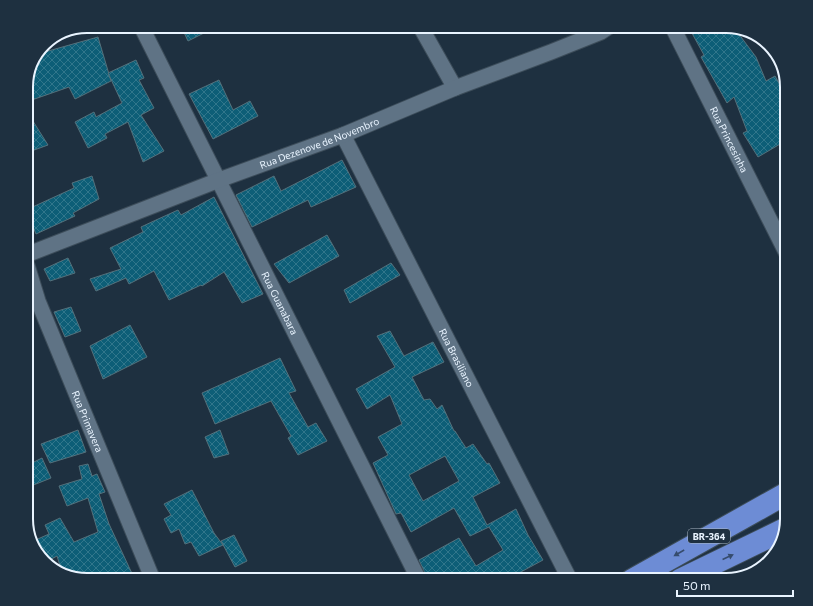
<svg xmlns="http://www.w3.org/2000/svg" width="813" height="606" font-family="Commissioner,sans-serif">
  <defs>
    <pattern id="building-cross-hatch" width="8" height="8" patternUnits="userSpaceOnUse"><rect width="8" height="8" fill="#0d5e77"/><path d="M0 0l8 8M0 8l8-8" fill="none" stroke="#30768b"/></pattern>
  </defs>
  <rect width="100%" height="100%" fill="#1e3040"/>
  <g fill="url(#building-cross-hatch)" stroke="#54707b" fill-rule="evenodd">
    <path d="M 181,26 L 218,26 L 188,41 Z"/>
    <path d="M 688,26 L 726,26 L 735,29 L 756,57 L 766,81 L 775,76 L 787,97 L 787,140 L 758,157 L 743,133 L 747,131 L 734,97 L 727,103 L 701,57 L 704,55 Z"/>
    <path d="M 98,37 L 111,81 L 75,99 L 69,87 L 26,102 L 26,83 L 41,53 Z"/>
    <path d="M 136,60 L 144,78 L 139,80 L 154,108 L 141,115 L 164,151 L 143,162 L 128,122 L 105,134 L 107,138 L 88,148 L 75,122 L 94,112 L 96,117 L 122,103 L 108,73 Z"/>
    <path d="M 219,80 L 233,110 L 250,101 L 258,116 L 213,139 L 189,94 Z"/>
    <path d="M 26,110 L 48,145 L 26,153 Z"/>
    <path d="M 342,160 L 356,187 L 311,207 L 308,200 L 252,227 L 236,195 L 274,176 L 281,191 Z"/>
    <path d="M 92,176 L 99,199 L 73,213 L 75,216 L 36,234 L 26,210 L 74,188 L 72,183 Z"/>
    <path d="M 214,197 L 263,294 L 242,303 L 224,272 L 202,286 L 201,285 L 169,300 L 154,271 L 129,284 L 126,278 L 96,291 L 90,279 L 121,269 L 110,248 L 143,232 L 141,227 L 156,220 L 178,210 L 181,215 Z"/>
    <path d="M 327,235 L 339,256 L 289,283 L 274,264 Z"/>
    <path d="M 68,258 L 75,273 L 50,281 L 44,269 Z"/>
    <path d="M 391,263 L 400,275 L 350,303 L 344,290 Z"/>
    <path d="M 71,307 L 81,331 L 65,337 L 54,312 Z"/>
    <path d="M 130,325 L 147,357 L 103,379 L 90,346 Z"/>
    <path d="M 390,331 L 404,356 L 433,342 L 444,362 L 412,377 L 424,400 L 430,399 L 437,409 L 442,405 L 454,431 L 455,431 L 466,448 L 473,444 L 487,464 L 489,463 L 500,483 L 473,497 L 487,525 L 516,509 L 528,535 L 543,560 L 506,580 L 428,580 L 419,560 L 459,538 L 476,566 L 503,550 L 489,527 L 470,536 L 454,508 L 411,532 L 401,513 L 396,514 L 373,463 L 388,455 L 378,437 L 402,424 L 390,395 L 367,409 L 356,389 L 395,367 L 377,336 ZM 445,456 L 459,481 L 423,501 L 409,475 Z"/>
    <path d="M 280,358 L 296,391 L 289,393 L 308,427 L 316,423 L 327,441 L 298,455 L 288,438 L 291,436 L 271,401 L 215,424 L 202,393 Z"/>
    <path d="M 78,430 L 86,452 L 50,463 L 41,444 Z"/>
    <path d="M 220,430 L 229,454 L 214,458 L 205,437 Z"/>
    <path d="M 42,458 L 51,478 L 26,488 L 26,466 Z"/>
    <path d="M 88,464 L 92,476 L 97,474 L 105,492 L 99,494 L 109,524 L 135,580 L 100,580 L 97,573 L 84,579 L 62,572 L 57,556 L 46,562 L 32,546 L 31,542 L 49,534 L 45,525 L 60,518 L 74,542 L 98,532 L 88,498 L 67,506 L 59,486 L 82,479 L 79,466 Z"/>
    <path d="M 192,490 L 214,533 L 223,545 L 199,556 L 191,542 L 185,544 L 179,529 L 171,533 L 164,519 L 171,515 L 164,504 Z"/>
    <path d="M 234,535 L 247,561 L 235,567 L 221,541 Z"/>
  </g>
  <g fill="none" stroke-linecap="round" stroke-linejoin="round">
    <g stroke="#3d4d5a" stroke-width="17">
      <g id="street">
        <path id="s1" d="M 141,26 L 419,580"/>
        <path d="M 420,26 L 455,88"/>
        <path id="s2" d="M 672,26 L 787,254"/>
        <path id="s3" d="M 343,135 L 570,580"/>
        <path id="s4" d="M 26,255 L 219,180 L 343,135 L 455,88 L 551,52 L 601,32 L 610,26"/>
        <path id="s5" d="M 26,262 L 38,301 L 153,580"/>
      </g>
    </g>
    <g stroke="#3d4d5a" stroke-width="24">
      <g id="highway">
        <path d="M 632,580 L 787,493"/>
        <path d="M 680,580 L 783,530"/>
      </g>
    </g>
    <use href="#street" stroke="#5f7385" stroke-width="15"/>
    <use href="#highway" stroke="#6d8cd5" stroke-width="22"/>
  </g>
  <defs><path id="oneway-solid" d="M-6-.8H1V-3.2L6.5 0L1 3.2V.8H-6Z"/></defs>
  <g fill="#364c6d">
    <use href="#oneway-solid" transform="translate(679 553) rotate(150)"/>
    <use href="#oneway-solid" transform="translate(728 557) rotate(-25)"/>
  </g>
  <g text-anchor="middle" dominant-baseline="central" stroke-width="3" stroke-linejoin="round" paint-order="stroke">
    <rect fill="#1e3040" stroke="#acb9c6" stroke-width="1" x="688" y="529" width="42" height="14" rx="3"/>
    <g font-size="9" font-weight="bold" fill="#e9f4ff">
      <text x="709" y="536">BR-364</text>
    </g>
    <g font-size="10" fill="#e9f4ff" stroke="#1e3040">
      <text stroke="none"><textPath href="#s2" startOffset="127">Rua Princesinha</textPath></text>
      <text stroke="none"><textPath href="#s4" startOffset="314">Rua Dezenove de Novembro</textPath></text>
      <text stroke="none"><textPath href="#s1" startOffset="310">Rua Guanabara</textPath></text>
      <text stroke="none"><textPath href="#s3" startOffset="250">Rua Brasiliano</textPath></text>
      <text stroke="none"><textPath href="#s5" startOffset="171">Rua Primavera</textPath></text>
    </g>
  </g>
  <path d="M0 0H813V606H0ZM87 33H726A54 54 0 0 1 780 87V519A54 54 0 0 1 726 573H87A54 54 0 0 1 33 519V87A54 54 0 0 1 87 33Z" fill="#1e3040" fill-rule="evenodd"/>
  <path fill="none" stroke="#e9f4ff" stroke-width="2" d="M87 33H726A54 54 0 0 1 780 87V519A54 54 0 0 1 726 573H87A54 54 0 0 1 33 519V87A54 54 0 0 1 87 33Z"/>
  <path d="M677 590v6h116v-6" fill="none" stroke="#e9f4ff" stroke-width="2"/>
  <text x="683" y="590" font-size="12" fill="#e9f4ff" stroke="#1e3040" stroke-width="3" paint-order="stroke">50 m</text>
</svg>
